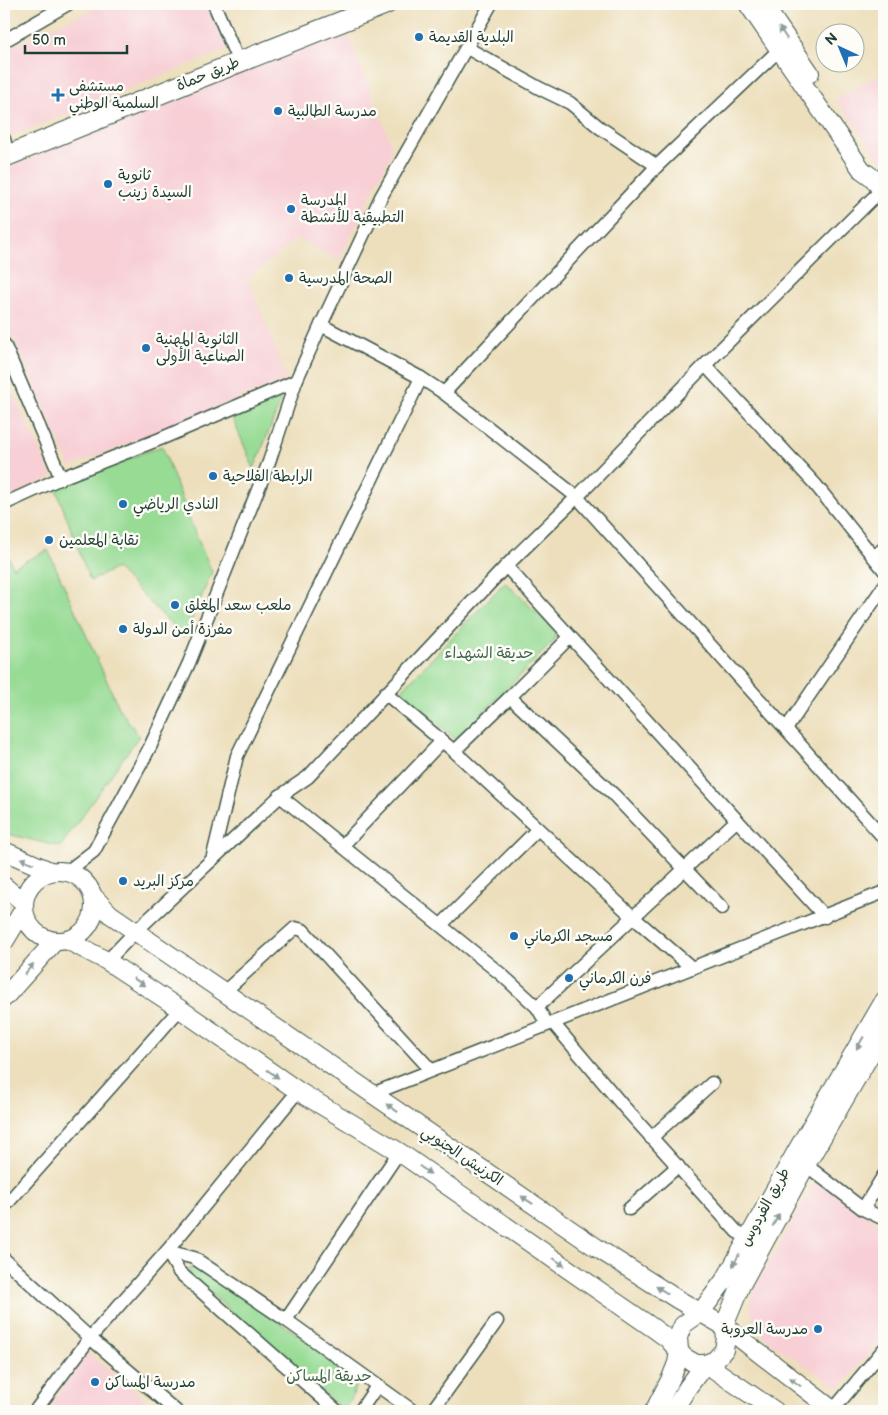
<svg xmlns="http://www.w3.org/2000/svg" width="888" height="1415" font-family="'Balsamiq Sans','Playpen Sans Arabic',sans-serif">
  <rect width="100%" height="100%" fill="#fdfcf7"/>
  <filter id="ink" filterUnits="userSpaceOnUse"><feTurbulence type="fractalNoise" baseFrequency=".02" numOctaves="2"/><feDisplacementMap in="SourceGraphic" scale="10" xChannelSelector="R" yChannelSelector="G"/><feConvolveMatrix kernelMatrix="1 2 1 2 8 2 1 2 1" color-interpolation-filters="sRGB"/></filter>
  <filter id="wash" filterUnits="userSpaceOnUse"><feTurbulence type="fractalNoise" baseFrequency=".0096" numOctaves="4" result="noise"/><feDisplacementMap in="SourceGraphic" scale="20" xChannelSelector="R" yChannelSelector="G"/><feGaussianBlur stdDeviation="1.12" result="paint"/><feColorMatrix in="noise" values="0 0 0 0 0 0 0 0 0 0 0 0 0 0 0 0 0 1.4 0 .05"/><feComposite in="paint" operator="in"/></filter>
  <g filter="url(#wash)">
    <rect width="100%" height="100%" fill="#eddfbc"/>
    <g fill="#f7cfd5">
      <path d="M 107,4 L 207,4 L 227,49 L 4,139 L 4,51 L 50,28 Z"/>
      <path d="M 346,30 L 393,149 L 339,261 L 298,238 L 248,278 L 287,379 L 70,467 L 4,317 L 4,169 Z"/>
      <path d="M 884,72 L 884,165 L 836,99 Z"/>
      <path d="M 4,374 L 52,477 L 4,499 Z"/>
      <path d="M 818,1178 L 884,1228 L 884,1335 L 840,1388 L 768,1341 L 755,1325 L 750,1310 L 750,1300 L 756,1284 Z"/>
      <path d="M 88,1353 L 159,1411 L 46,1411 Z"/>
    </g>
    <g fill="#97db94" stroke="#5b8c64">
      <path d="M 273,398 L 279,398 L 280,403 L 254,469 L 232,417 Z"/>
      <path d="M 162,446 L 195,533 L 212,572 L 184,637 L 116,568 L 90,581 L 55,486 Z"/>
      <path d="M 4,548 L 13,567 L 48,550 L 119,708 L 139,736 L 60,847 L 4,833 Z"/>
      <path d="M 505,582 L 556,631 L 555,640 L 456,740 L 401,691 Z"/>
      <path d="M 194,1266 L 202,1270 L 334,1359 L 356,1383 L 353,1395 L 344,1409 L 333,1402 L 189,1274 L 189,1269 Z"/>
    </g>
  </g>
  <g filter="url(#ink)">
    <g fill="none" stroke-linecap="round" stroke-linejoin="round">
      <g stroke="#3e5548" stroke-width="15">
        <g id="street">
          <path d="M 214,4 L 234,51"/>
          <path d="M 4,41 L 68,4"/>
          <path d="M 467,48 L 541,89 L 570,103 L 599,127 L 657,166"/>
          <path d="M 4,139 L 5,143"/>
          <path d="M 321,325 L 421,378 L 444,393 L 577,497 L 884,838"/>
          <path d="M 4,344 L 61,478 L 160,439 L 296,381"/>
          <path d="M 705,365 L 815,484 L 884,570"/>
          <path d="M 444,393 L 657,166 L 779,50"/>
          <path d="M 4,504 L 61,478"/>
          <path d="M 874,557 L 884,548"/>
          <path d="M 506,566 L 825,917"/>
          <path d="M 385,693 L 454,751 L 633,917 L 692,968"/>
          <path d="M 510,697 L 570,637"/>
          <path d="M 786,729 L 884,586"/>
          <path d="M 454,751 L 510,697 L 614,795 L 722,908"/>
          <path d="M 280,796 L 502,975 L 537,1007 L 547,1024"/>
          <path d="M 342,846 L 442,741"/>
          <path d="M 212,860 L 237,756 L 421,378"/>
          <path d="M 68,871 L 94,851 L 150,747 L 189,663 L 269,462 L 296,381 L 321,325 L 381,197 L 491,4"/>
          <path d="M 441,925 L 538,829"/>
          <path d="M 107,961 L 136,931 L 280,796 L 308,777 L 506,566 L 577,497 L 705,365 L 884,187"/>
          <path d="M 224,992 L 295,928 L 303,930 L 431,1070"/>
          <path d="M 537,1007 L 737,820"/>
          <path d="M 553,1023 L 624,1107 L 737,1232 L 748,1237"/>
          <path d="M 372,1094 L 884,892"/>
          <path d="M 651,1138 L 712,1083"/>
          <path d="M 802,1159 L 806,1165 L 863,1209 L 884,1219"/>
          <path d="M 4,1207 L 180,1009"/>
          <path d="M 629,1209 L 678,1166"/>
          <path d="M 863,1209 L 884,1175"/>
          <path d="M 167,1251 L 194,1258 L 286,1320 L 413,1411"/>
          <path d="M 167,1251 L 179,1272 L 337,1411"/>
          <path d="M 4,1259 L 90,1338 L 176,1411"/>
          <path d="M 286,1320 L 399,1152"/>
          <path d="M 833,1410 L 884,1349"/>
          <path d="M 35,1411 L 90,1338 L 167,1251 L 298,1091"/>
          <path d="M 360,1411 L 377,1386"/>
          <path d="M 432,1411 L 497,1321"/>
        </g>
      </g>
      <g stroke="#3e5548" stroke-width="20">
        <g id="secondary">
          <path d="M 748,4 L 862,170 L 873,178 L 884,194"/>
          <path d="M 763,4 L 810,73"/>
          <path d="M 4,851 L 50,871"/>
          <circle cx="59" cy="906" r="35"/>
          <path d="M 4,886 L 24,903"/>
          <path d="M 93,896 L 110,914 L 597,1248 L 677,1299 L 724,1326 L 834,1411"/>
          <path d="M 67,940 L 107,961 L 180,1009 L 298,1091 L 399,1152 L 653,1328 L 668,1339 L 684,1357 L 696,1364 L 705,1364 L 715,1370 L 775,1411"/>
          <path d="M 4,942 L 24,909"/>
          <path d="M 4,998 L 55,941"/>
          <path d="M 654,1411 L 671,1378 L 677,1363 L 679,1350 L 678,1337 L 683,1325 L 701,1312 L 726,1278 L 796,1152 L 884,1001"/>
          <path d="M 673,1411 L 688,1387 L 705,1364 L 715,1360 L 724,1350 L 726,1338 L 724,1326 L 741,1285 L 806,1165 L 884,1031"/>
        </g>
      </g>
      <g stroke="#3e5548" stroke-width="22">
        <path id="primary" d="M 4,157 L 184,84 L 386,4"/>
      </g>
      <use href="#street" stroke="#fff" stroke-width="12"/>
      <use href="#secondary" stroke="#fff" stroke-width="18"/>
      <use href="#primary" stroke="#fff" stroke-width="20"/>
    </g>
    <defs><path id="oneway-solid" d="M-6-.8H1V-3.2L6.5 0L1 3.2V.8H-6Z" transform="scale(1.25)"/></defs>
    <g fill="#8f9e9a">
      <use href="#oneway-solid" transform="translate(783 33) rotate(-124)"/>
      <use href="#oneway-solid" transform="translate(27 861) rotate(-157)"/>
      <use href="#oneway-solid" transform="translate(29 969) rotate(-50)"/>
      <use href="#oneway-solid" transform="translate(139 982) rotate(34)"/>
      <use href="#oneway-solid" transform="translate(860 1043) rotate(120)"/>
      <use href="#oneway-solid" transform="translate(273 1074) rotate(35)"/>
      <use href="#oneway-solid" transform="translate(392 1108) rotate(-146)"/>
      <use href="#oneway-solid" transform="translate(425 1170) rotate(35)"/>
      <use href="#oneway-solid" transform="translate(527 1200) rotate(-146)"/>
      <use href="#oneway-solid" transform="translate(776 1220) rotate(-61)"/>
      <use href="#oneway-solid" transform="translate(736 1260) rotate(118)"/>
      <use href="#oneway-solid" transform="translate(559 1262) rotate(35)"/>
      <use href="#oneway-solid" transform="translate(662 1290) rotate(-148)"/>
      <use href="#oneway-solid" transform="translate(795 1382) rotate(-143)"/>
    </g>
  </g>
  <g fill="#1f6fb2" stroke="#fdfcf7" stroke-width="2">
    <circle cx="419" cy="37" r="5"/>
    <path d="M55.5 87.5h5v5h5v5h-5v5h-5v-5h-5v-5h5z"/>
    <circle cx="278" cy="111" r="5"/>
    <circle cx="108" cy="184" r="5"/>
    <circle cx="291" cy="209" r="5"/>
    <circle cx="289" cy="278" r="5"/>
    <circle cx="146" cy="348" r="5"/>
    <circle cx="213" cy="476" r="5"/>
    <circle cx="123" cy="504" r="5"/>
    <circle cx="49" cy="540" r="5"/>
    <circle cx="175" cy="605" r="5"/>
    <circle cx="123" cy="629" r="5"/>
    <circle cx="123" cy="881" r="5"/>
    <circle cx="514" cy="936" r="5"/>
    <circle cx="569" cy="978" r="5"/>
    <circle cx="818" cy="1329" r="5"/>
    <circle cx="95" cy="1382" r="5"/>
  </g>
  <g text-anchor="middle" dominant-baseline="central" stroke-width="5" stroke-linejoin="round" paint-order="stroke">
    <g font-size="15" fill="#1f3d34" stroke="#fdfcf7" text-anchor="start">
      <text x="429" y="37">البلدية القديمة</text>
      <text x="69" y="86">مستشفى<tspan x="69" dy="17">السلمية الوطني</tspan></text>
      <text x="288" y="111">مدرسة الطالبية</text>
      <text x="118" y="175">ثانوية<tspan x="118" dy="17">السيدة زينب</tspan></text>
      <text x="301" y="200">المدرسة<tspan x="301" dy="17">التطبيقية للأنشطة</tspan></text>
      <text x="299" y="278">الصحة المدرسية</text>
      <text x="156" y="339">الثانوية المهنية<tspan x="156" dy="17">الصناعية الأولى</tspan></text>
      <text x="223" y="476">الرابطة الفلاحية</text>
      <text x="133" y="504">النادي الرياضي</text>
      <text x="59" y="540">نقابة المعلمين</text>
      <text x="185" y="605">ملعب سعد المغلق</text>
      <text x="133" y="629">مفرزة أمن الدولة</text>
      <text x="133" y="881">مركز البريد</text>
      <text x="524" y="936">مسجد الكرماني</text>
      <text x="579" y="978">فرن الكرماني</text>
      <text x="808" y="1329" text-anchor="end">مدرسة العروبة</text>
      <text x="105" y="1382">مدرسة المساكن</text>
    </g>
    <g font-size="15" fill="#1f3d34" stroke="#fdfcf7">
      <text transform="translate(208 74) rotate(-22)">طريق حماة</text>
      <text transform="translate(462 1156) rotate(34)">الكرنيش الجنوبي</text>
      <text transform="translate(765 1207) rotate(-61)">طريق الفردوس</text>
    </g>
    <g font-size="15" fill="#3d644c" stroke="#fdfcf7">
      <text x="489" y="653">حديقة الشهداء</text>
      <text x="329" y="1376">حديقة المساكن</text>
    </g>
  </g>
  <rect width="888" height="1415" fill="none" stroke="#fdfcf7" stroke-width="20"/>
  <g transform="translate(840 48) rotate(316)"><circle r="24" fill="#fdfcf7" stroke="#a4b0a9"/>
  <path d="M0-4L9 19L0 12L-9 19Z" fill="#1f6fb2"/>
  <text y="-8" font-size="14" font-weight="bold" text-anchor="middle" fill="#1f3d34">N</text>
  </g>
  <path d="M25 45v8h102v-8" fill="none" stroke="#1f3d34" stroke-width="2.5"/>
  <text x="32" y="45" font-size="15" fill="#1f3d34" stroke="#fdfcf7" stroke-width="4" paint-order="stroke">50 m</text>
</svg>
